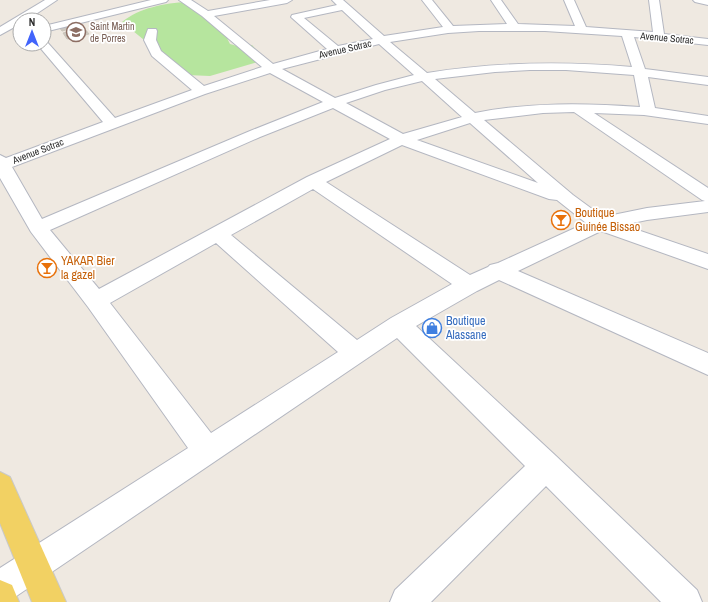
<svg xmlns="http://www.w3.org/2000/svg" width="708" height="602" font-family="'Archivo Narrow',sans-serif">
  <rect width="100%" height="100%" fill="#efe9e1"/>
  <path fill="#b6e59e" d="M 187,2 C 205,7 220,19 231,35 L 227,38 L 230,44 L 237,46 L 252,45 L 265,60 L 210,76 L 187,75 L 122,22 C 139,8 165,3 187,2 Z"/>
  <path fill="#cbc7bf" stroke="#cbc5ba" d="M 71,24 L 73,26 L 81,24 L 89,34 L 67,39 L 63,33 L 71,31 L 70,29 L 62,31 L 59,27 Z"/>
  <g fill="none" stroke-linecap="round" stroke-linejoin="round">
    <g stroke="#b4b7c1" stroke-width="2">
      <g id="minor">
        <path d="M 45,0 L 57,0 L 27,20 L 20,20 L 20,24 L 0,35 L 0,27 Z"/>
        <path d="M 151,0 L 168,0 L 166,2 L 44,32 L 44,26 Z"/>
        <path d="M 179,0 L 191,0 L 208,11 L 270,0 L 292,0 L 287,3 L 214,16 L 273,64 L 327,49 L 291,17 L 292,15 L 337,5 L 332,0 L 343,0 L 384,36 L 443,27 L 422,0 L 432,0 L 453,26 L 507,24 L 491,0 L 501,0 L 518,24 L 575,26 L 564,0 L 574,0 L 586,27 L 653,32 L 649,0 L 659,0 L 664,34 L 708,39 L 708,45 L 634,37 L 645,69 L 708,77 L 708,85 L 648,77 L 655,108 L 708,116 L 708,124 L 644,115 L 594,113 L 708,188 L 708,212 L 647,220 L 623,225 L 708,254 L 708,269 L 601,231 L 518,271 L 708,353 L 708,375 L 499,280 L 477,291 L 416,326 L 556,456 L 697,590 L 702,602 L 661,602 L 546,486 L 431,602 L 390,602 L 395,590 L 525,466 L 397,338 L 12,599 L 0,602 L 0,568 L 188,448 L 88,307 L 31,232 L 0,178 L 0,155 L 6,158 L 103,122 L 37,44 L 44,44 L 44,41 L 47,42 L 115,118 L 192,90 L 152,56 L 144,40 L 148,29 L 156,29 L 157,31 L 156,40 L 161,51 L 204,86 L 262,67 L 202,16 ZM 342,10 L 373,39 L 338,46 L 304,18 ZM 479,31 L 545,31 L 622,36 L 632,67 C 563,61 496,62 427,73 L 390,42 L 448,33 ZM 379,44 L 414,75 L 376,85 L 335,98 L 282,69 ZM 530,70 L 566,70 L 634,75 L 640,107 C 585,103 530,102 475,113 L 435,79 L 495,72 ZM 270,73 L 323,102 L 250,131 L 42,219 L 12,167 L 205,94 ZM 422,81 L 462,117 L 403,134 L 346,103 L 385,90 ZM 333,108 L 390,139 L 307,177 L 99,289 L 50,230 L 260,137 ZM 574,112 L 702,200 L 705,201 L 647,208 L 603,217 L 573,195 L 484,120 L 543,113 ZM 470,123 L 538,183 L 417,140 ZM 402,145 L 549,199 L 557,200 L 586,223 L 498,263 L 490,265 L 488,267 L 470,275 L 326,182 ZM 313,189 L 452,284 L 391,318 L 357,340 L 231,235 ZM 216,243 L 338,352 L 211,433 L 110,303 Z"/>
        <path d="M 693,0 L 708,0 L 708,5 L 695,2 Z"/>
      </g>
    </g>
    <g stroke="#c9c9c9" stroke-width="2">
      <g id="major">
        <path d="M 0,472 L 10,477 L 66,602 L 32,602 L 0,523 Z"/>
        <path d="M 0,580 L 12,585 L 19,602 L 0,602 Z"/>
      </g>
    </g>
    <use href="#minor" fill="#fff" fill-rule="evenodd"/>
    <use href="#major" fill="#f2d163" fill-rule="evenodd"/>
  </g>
  <defs>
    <g id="school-ring" transform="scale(1)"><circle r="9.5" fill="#fff" stroke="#8d6e63" stroke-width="1.5"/><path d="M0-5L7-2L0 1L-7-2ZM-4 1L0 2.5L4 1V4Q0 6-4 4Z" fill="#8d6e63"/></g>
    <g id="bar-ring" transform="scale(1)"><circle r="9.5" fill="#fff" stroke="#e8710a" stroke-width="1.5"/><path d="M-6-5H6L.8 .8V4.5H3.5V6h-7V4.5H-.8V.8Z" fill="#e8710a"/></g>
    <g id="shop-ring" transform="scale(1)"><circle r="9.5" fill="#fff" stroke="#3f7fe0" stroke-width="1.5"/><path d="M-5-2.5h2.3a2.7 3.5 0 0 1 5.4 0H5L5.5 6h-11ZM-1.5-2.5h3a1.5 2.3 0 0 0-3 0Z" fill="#3f7fe0"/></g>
  </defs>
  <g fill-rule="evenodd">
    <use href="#school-ring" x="76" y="32"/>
    <use href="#bar-ring" x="561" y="220"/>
    <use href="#bar-ring" x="47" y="268"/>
    <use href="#shop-ring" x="432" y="328"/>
  </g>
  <g text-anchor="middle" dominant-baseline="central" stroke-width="3.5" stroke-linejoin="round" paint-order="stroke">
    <g font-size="10" fill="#785e54" stroke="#fff" text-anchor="start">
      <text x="90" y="26">Saint Martin<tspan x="90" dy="12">de Porres</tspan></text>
    </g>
    <g font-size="10" fill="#2e2e2e" stroke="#fff">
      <text transform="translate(667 38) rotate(5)">Avenue Sotrac</text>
      <text transform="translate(345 49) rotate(-13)">Avenue Sotrac</text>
      <text transform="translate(38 151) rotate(-21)">Avenue Sotrac</text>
    </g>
    <g font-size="12" fill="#c56008" stroke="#fff" text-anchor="start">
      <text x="575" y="213">Boutique<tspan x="575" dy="14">Guinée Bissao</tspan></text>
      <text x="61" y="261">YAKAR Bier<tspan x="61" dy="14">la gazel</tspan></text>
    </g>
    <g font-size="12" fill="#366cbe" stroke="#fff" text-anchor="start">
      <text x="446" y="321">Boutique<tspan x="446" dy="14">Alassane</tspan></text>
    </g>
  </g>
  <g transform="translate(32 32)"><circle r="19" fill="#ffffff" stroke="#ababab"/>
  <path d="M0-3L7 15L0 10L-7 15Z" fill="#4264fb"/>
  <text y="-6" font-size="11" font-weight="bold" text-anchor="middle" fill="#2e2e2e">N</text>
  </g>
</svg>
